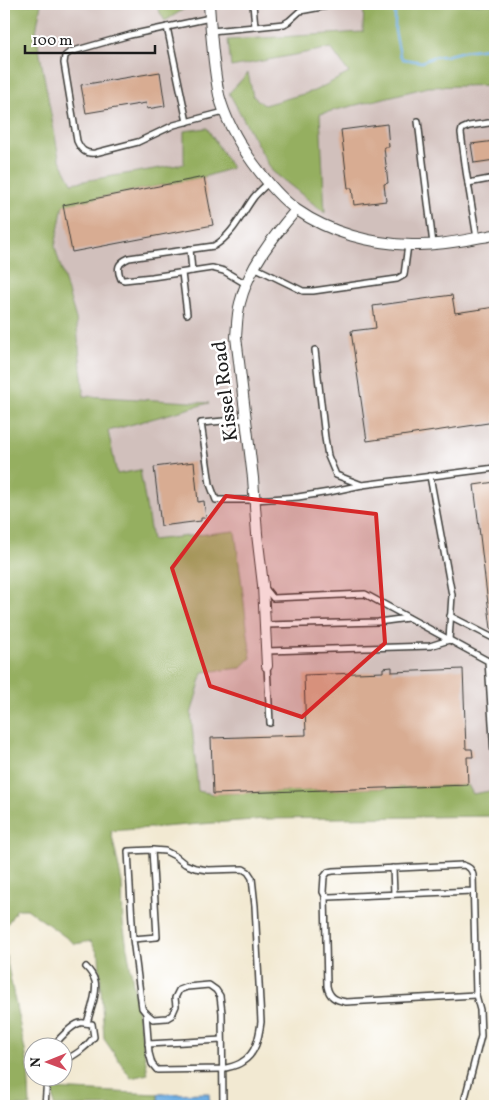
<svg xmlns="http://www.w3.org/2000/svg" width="499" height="1110" font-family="Vollkorn,serif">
  <rect width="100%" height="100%" fill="#fff"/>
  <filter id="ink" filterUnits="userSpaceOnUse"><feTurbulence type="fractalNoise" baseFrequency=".02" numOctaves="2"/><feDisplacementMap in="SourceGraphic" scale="10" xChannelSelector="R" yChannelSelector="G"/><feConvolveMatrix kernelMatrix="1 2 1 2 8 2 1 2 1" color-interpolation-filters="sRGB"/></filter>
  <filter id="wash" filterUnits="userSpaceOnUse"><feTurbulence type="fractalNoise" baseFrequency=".0096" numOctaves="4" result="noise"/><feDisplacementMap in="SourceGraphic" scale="20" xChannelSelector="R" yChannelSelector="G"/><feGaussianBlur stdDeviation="1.12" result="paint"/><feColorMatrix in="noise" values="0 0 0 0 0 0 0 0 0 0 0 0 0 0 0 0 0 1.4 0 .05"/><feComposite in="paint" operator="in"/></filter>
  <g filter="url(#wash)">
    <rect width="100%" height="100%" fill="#f2e9d2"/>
    <path fill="#d1c0bc" d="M 4,4 L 495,4 L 495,811 L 122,816 Z"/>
    <g fill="#95af60" stroke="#58663e">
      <path d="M 4,4 L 41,4 L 36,32 L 59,158 L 72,183 L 184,164 L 184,131 L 207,128 L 232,168 L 204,177 L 63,205 L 55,247 L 76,319 L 84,396 L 209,403 L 108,431 L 117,474 L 140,470 L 152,540 L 235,531 L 251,658 L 241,668 L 203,672 L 191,714 L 198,791 L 213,794 L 468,785 L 473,794 L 495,790 L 495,816 L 265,819 L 111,831 L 122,883 L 123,923 L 148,1074 L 131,1078 L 104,1039 L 99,956 L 91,941 L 75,944 L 27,909 L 17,909 L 4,929 Z"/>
      <path d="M 155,4 L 192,4 L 165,21 Z"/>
      <path d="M 364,4 L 495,4 L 495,85 L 428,87 L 320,114 L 325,213 L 272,171 L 229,93 L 248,73 L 253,96 L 264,105 L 314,91 L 349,73 L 331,48 L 231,67 L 228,40 L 363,32 Z"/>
      <path d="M 4,947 L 28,1065 L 30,1106 L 4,1106 Z"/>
      <path d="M 53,1089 L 158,1094 L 159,1106 L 54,1106 Z"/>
    </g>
    <path fill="#6faee2" stroke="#46657f" d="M 209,1093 L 210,1106 L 159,1106 L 158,1094 Z"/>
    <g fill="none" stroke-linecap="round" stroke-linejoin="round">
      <path stroke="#6faee2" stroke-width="2.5" d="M 395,4 L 395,31 L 400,55 L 403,59 L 422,62 L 433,57 L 445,56 L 464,51 L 495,47"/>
    </g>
    <g id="blocks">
      <g fill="#d8ac92">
        <path d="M 160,72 L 165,106 L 147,109 L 146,103 L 86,113 L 81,85 Z"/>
        <path d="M 387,124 L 389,147 L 384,147 L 388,183 L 384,184 L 386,201 L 354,205 L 352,188 L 348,188 L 341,130 Z"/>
        <path d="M 495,141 L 495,160 L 474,163 L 471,144 Z"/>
        <path d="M 204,177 L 213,225 L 72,252 L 63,205 Z"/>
        <path d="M 452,295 L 455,313 L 495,307 L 495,422 L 367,441 L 351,331 L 376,328 L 373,306 Z"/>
        <path d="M 194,462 L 198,502 L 204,501 L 206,518 L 201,518 L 201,521 L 161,526 L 154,467 Z"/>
        <path d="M 495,482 L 495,629 L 491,629 L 474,485 Z"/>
        <path d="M 392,667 L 392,672 L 463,669 L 466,749 L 472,749 L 473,757 L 467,757 L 468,785 L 213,794 L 211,738 L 306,735 L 304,675 L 383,672 L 383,668 Z"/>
      </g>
    </g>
  </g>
  <g filter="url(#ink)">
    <use href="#blocks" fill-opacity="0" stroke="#3c3b37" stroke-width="1"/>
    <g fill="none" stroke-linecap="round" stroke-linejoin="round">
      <g stroke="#3c3b37" stroke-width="8">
        <g id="service">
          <path d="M 210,18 L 130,35 L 70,52 L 65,56 L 64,63 L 77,141 C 81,150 85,154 95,153 L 138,142 L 174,125 L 224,112"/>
          <path d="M 167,27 L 187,122"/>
          <path d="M 255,27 L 284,24 L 289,21 L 300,11 L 327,6 L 328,4"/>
          <path d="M 211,31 L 255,27 L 253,4"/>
          <path d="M 418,121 L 433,244"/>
          <path d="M 468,183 L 495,178"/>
          <path d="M 477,238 L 466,171 L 461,133 L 462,129 L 469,126 L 495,122"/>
          <path d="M 190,249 L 192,271"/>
          <path d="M 254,267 L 303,291 L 313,291 L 397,279 L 404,275 L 408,245"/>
          <path d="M 182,273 L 187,314"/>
          <path d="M 246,284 L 224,271 L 212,268 L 152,277 L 124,280 L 121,279 C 116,268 118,263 129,258 L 214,246 C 233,235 242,213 254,197 C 258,192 264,187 268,183"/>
          <path d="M 315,350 L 325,438 L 328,456 L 336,475 L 362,485"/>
          <path d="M 247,419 L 201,423 L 210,484 L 216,500 L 255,500 L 298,497 L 329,492 L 362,485 L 495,468"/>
          <path d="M 265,588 L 273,598 L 365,594 L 488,661 L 494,754"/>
          <path d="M 450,616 L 495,639"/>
          <path d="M 266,625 L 378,622 L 408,618"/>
          <path d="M 267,651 L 430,646 L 449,640 L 452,595 L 430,476"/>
          <path d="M 267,666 L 270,723"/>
          <path d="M 393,868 L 394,894"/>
          <path d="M 325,896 L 327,986 C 329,997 335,1000 346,1002 L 476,995"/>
          <path d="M 133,939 L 157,937 L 152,850 L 128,851 L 133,939 L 142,1008 L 146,1013 L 153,1019 L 167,1018 L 172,1015 L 176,1006 L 175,998 L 179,990 L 187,987 L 209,985 L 216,990 L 220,996 L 222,1013 L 223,1106"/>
          <path d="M 86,967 C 90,971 93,975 95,981 C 98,992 90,1012 87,1023"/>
          <path d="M 146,1013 L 149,1053 L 152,1064 L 157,1070 L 222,1069 C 229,1067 237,1066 242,1062 C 256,1054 259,1037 261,1022 L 255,906 L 252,878 L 248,872 L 243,869 L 208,870 L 195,868 L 185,864 L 175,856 L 165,851 L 152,850"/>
          <path d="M 148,1044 L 222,1040"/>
          <path d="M 53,1048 C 57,1040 72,1025 80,1023 C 83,1022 88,1024 92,1024 L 94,1037 C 85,1049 75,1055 62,1062"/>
          <path d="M 45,1106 L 47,1078"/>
          <path d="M 465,1106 L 465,1098 L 481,1036 L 480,1010 L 476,995 L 473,875 C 471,868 469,867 463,865 L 333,871 L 328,872 L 324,877 L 323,892 L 325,896 L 329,897 L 473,891"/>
        </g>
      </g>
      <g stroke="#3c3b37" stroke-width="12">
        <g id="minor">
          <path d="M 209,4 C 211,33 213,66 219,95 C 225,119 238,142 253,163 C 264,178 281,199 297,210 C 330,233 372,244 412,245 C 440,246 468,239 495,235"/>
          <path d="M 267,666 L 263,585 L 257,534 L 253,478 L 236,337 C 237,326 237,314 240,303 C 249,267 273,237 296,210"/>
        </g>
      </g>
      <use href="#service" stroke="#fff" stroke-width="5"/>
      <use href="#minor" stroke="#fff" stroke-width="10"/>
    </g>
  </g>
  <path fill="#d62828" fill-opacity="0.2" stroke="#d62828" stroke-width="4" stroke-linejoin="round" d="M 226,496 L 376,514 L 385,643 L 302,717 L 210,686 L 172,568 Z"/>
  <g text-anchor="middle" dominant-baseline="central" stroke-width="5" stroke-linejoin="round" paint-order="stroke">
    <g font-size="20" fill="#1c1c1c" stroke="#fff">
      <text transform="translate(226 391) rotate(-97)">Kissel Road</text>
    </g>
  </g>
  <rect width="499" height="1110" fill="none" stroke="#fff" stroke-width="20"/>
  <g transform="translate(48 1062) rotate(269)"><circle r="24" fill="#ffffff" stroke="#a4a4a4"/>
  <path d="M0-4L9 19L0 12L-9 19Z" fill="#d1495b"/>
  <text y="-8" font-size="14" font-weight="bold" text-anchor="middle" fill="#1c1c1c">N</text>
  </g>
  <path d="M25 45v8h130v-8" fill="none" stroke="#1c1c1c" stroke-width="2.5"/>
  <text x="32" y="45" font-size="15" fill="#1c1c1c" stroke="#ffffff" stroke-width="4" paint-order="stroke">100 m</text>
</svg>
